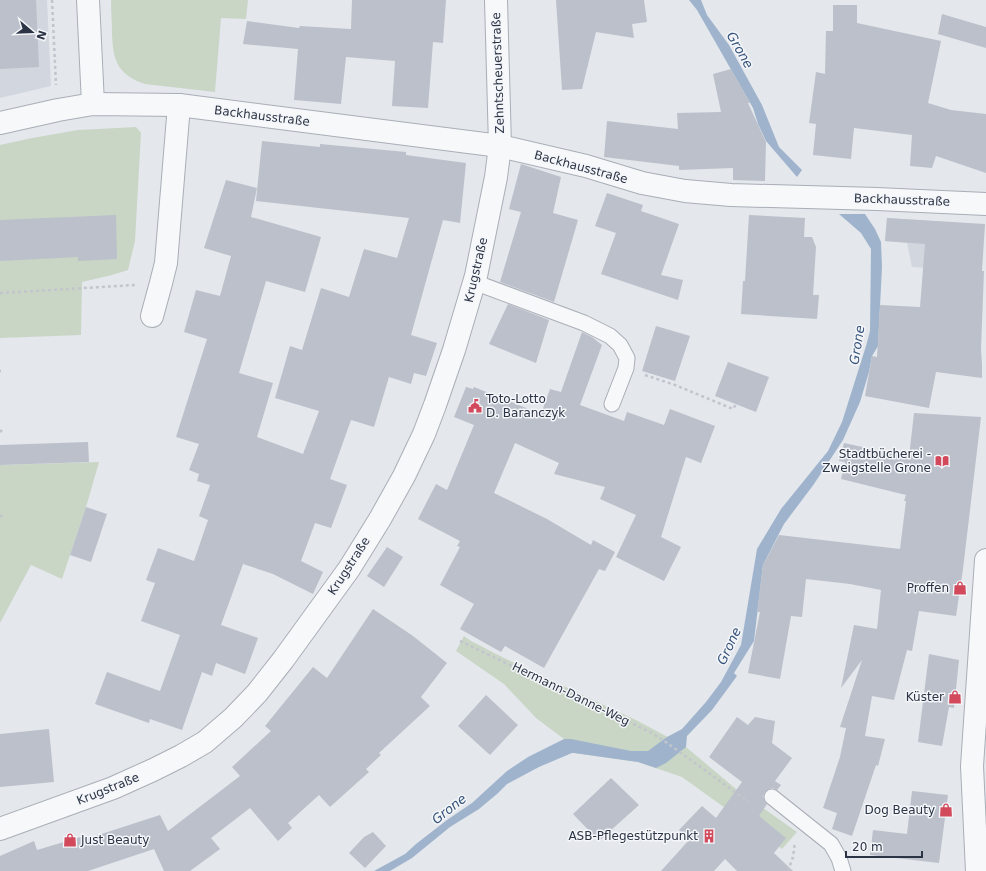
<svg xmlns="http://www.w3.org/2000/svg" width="986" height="871" font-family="'DejaVu Sans',sans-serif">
  <rect width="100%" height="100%" fill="#e4e7ec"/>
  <g fill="#d2d6de">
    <path d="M 0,0 L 47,0 L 51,86 L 0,98 Z"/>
    <path d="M 887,218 L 946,222 L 943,269 L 912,267 L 907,243 L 885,241 Z"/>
  </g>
  <g fill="#c9d6c5">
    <path d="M 111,0 L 248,0 L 246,19 L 221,18 L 215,92 L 145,84 C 118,75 113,61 112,34 C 112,23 111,11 111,0 Z"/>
    <path d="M 136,127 L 141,133 L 135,241 L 128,270 L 112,275 L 82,282 L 81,335 L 0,338 L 0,145 L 32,138 L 78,130 Z"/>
    <path d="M 99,462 L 86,507 L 62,579 L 31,565 L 0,623 L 0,465 Z"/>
    <path d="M 464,636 L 471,641 L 504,658 L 638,721 L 686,747 L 736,789 L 797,832 L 782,849 L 682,777 L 638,762 L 574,753 L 564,739 L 536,718 L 504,684 L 456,651 Z"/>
  </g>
  <g fill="#9fb4cc">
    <path d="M 689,0 L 701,0 L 707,15 L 729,45 L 762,105 L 779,147 L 802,170 L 797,177 L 766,141 L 758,124 L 753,108 L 697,10 Z"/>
    <path d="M 839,214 L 865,214 L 875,229 L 881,242 L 882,267 L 878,346 L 872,356 L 869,372 L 860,402 L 843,440 L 814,484 L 784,524 L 763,565 L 754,641 L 734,673 L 737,676 L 712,710 L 687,736 L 686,747 L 666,763 L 656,768 L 638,762 L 574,753 L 572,753 L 539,767 L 507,784 L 497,794 L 479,809 L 450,827 L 412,858 L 390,871 L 374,871 L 405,854 L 416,844 L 447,820 L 472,803 L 507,771 L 528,757 L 564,739 L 571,739 L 631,751 L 648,751 L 667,737 L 682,729 L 706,702 L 721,682 L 741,645 L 757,549 L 781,509 L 828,451 L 842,422 L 866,346 L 870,331 L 871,249 L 861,233 Z"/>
  </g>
  <g fill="#bbc0ca">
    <path d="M 0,0 L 36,0 L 39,67 L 0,69 Z"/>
    <path d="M 352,0 L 446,0 L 443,43 L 433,42 L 428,108 L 392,106 L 395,61 L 346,57 L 341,104 L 294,100 L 298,49 L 243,44 L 247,21 L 299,28 L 300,26 L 351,29 Z"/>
    <path d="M 556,0 L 644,0 L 647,22 L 632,24 L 634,38 L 596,32 L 582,89 L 562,90 Z"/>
    <path d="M 833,5 L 857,5 L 857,23 L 941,41 L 928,103 L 951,110 L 986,114 L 986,173 L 936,156 L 932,168 L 910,166 L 912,135 L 854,128 L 851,159 L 813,155 L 816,124 L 809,123 L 816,72 L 825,74 L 826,31 L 833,31 Z"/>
    <path d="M 942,14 L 986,27 L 986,48 L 938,34 Z"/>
    <path d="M 731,69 L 750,103 L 748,103 L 766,142 L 765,181 L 733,180 L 733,168 L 679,170 L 679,166 L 604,157 L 607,121 L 678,129 L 677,113 L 721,112 L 713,74 Z"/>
    <path d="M 262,141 L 320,147 L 320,144 L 406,152 L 406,155 L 466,163 L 460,223 L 443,220 L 411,335 L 437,343 L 426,376 L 414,373 L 411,384 L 389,377 L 374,427 L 351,420 L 330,479 L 347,485 L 331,528 L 315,523 L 301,561 L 323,572 L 313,594 L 273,574 L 243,564 L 221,625 L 258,638 L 245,674 L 216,663 L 212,676 L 202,672 L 182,730 L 150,719 L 149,723 L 95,704 L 107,672 L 160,691 L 180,635 L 141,621 L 155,583 L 146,580 L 158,548 L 194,561 L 208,520 L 199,516 L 210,485 L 197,481 L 199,474 L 189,470 L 199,444 L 176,437 L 207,339 L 184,332 L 196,290 L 220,296 L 231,256 L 204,248 L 226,180 L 257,188 L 251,217 L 321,237 L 305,292 L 266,281 L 239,373 L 273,383 L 257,437 L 303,454 L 319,411 L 275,398 L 290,346 L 302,350 L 321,288 L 349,297 L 364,249 L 397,258 L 409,218 L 256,201 Z"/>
    <path d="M 521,164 L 561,177 L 553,213 L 578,220 L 554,302 L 500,282 L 521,212 L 509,209 Z"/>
    <path d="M 607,193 L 643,205 L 641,211 L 679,224 L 661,275 L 683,280 L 678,300 L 601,274 L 616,233 L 595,226 Z"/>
    <path d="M 116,215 L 117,259 L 78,261 L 78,257 L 0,261 L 0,220 Z"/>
    <path d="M 749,215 L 805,218 L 804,237 L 812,237 L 816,247 L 813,295 L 819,295 L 817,319 L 741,314 L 743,281 L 745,281 Z"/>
    <path d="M 887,218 L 985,224 L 982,271 L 984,271 L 981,349 L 982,364 L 982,378 L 936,372 L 929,408 L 865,396 L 872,356 L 877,357 L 880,305 L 920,307 L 925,244 L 885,241 Z"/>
    <path d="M 508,304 L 549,320 L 536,363 L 489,344 Z"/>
    <path d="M 656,326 L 690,336 L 675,381 L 642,371 Z"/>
    <path d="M 582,332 L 592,337 L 602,345 L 580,405 L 624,421 L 627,412 L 664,425 L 670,409 L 715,426 L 701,463 L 686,457 L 661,537 L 681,547 L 664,581 L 616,557 L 636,515 L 600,499 L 605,487 L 554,474 L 559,463 L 515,443 L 494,493 L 547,519 L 591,545 L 593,540 L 615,552 L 605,571 L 599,569 L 544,668 L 505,646 L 501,652 L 460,629 L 474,604 L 440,585 L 460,547 L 457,546 L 460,541 L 418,519 L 436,484 L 447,490 L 474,425 L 454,417 L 466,387 L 473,389 L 474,387 L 541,414 L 550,389 L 561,392 Z"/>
    <path d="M 728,362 L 769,377 L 756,412 L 715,396 Z"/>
    <path d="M 914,413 L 981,417 L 963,569 L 956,616 L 919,611 L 912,651 L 907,650 L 894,700 L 872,696 L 865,736 L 885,739 L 878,766 L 876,765 L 852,836 L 832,829 L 837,813 L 823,808 L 840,757 L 846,728 L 840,727 L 862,660 L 841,688 L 854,625 L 877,629 L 881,590 L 850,584 L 806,579 L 802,617 L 791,616 L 780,679 L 748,673 L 760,612 L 757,612 L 763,565 L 779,535 L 900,549 L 906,501 L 904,501 L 906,495 L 841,479 L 845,462 L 839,461 L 844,443 L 909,457 Z"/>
    <path d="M 88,442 L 89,462 L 0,465 L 0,445 Z"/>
    <path d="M 86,507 L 107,514 L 91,562 L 70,555 Z"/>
    <path d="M 387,547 L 403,557 L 384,587 L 367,576 Z"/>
    <path d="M 373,609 L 413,636 L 447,663 L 421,697 L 430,706 L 379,753 L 381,755 L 366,769 L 369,772 L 330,807 L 319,795 L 288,823 L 292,828 L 278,841 L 250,808 L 211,838 L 220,849 L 190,871 L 164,871 L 154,849 L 88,871 L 0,871 L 0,856 L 34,841 L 37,850 L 84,836 L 86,839 L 160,815 L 168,831 L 240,776 L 232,767 L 271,731 L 265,726 L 313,667 L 327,678 Z"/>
    <path d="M 929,654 L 959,660 L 954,708 L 949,707 L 942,746 L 918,742 Z"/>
    <path d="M 486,695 L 518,725 L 490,755 L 458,726 Z"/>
    <path d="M 737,717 L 748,725 L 755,717 L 775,721 L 772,743 L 792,758 L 775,781 L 781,785 L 777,790 L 773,788 L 769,789 L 765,792 L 763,796 L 764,800 L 767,804 L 759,816 L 786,838 L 774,853 L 793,871 L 737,871 L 725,859 L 714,871 L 661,871 L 689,840 L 679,830 L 702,806 L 716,818 L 742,782 L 709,757 Z"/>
    <path d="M 49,729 L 54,782 L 0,787 L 0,734 Z"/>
    <path d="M 611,778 L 639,805 L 599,841 L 573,814 Z"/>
    <path d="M 912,791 L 948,795 L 939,863 L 870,855 L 873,830 L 907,834 Z"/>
    <path d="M 373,832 L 386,846 L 365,868 L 349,853 L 364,837 Z"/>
  </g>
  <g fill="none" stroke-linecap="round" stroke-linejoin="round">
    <g stroke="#a9aeb7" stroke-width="17">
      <g id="lane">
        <path d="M 474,282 L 584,323 L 610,336 L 620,345 L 627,358 L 626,368 L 612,404"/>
        <path d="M 772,797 L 831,844 L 839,858 L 843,871"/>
      </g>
    </g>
    <g stroke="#a9aeb7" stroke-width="24">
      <g id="street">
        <path d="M 88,0 L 93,104"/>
        <path d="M 0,123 L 58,110 L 93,104 L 179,105 L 500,146 L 586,166 L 642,183 L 685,191 L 731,195 L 877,199 L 986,204"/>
        <path d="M 152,316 L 161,283 L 166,263 L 179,105"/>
        <path d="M 0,829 L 113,788 L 153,770 L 181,756 L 205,742 L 233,718 L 257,693 L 283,660 L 349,569 L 380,519 L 404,476 L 424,434 L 435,405 L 454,350 L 476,276 L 496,177 L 500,146 L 496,0"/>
        <path d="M 977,871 L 972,766 L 986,560"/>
      </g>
    </g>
    <g stroke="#c2c5cb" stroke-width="2.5" stroke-dasharray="3 3" stroke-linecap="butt">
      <path d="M 52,0 L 56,85"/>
      <path d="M 0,293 L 135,285"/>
      <path d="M 0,371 L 1,371"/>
      <path d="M 645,375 L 675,385 L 733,409 L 736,404"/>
      <path d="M 0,432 L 2,430"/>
      <path d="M 0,516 L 3,516"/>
      <path d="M 460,641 L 650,732 L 663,740 L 753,805"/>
      <path d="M 788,871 L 793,857 L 795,842"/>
    </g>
    <use href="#lane" stroke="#f7f8fa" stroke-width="15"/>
    <use href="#street" stroke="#f7f8fa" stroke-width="22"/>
  </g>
  <defs>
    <g id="civic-bare" transform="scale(1.08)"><path d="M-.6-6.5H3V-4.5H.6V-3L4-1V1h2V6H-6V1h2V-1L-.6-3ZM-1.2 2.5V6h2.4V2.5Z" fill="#d1495b" stroke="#f4f6f9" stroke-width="2.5" paint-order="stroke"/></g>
    <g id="library-bare" transform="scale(1.08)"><path d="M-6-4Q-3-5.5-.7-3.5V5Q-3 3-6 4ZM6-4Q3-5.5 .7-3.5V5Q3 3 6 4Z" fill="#d1495b" stroke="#f4f6f9" stroke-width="2.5" paint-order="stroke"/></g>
    <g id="shop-bare" transform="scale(1.08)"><path d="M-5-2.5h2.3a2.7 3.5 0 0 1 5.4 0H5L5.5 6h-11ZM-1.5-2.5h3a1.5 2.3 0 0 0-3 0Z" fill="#d1495b" stroke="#f4f6f9" stroke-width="2.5" paint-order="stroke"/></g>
    <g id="building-bare" transform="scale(1.08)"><path d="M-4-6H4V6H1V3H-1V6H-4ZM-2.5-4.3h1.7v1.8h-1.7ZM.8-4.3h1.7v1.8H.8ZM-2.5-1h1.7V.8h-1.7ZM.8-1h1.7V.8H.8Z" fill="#d1495b" stroke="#f4f6f9" stroke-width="2.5" paint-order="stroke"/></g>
  </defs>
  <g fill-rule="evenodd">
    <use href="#civic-bare" x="475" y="406"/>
    <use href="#library-bare" x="942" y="461"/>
    <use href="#shop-bare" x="960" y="588"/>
    <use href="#shop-bare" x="955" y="697"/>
    <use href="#shop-bare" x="946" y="810"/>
    <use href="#building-bare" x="709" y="836"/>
    <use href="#shop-bare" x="70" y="840"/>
  </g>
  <g text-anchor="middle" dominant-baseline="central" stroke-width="3" stroke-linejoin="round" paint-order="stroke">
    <g font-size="12" fill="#2b3445" stroke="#f4f6f9">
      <text transform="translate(498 73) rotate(-92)">Zehntscheuerstraße</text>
      <text transform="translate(262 116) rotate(7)">Backhausstraße</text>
      <text transform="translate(581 167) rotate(15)">Backhausstraße</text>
      <text transform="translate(902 200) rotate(2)">Backhausstraße</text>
      <text transform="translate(476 270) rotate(-77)">Krugstraße</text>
      <text transform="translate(349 566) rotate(-57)">Krugstraße</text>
      <text transform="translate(571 694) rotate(26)">Hermann-Danne-Weg</text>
      <text transform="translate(108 789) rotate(-22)">Krugstraße</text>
    </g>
    <g font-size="12" fill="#2b3445" stroke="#f4f6f9" text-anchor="end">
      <text x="486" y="399" text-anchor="start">Toto-Lotto<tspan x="486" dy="14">D. Baranczyk</tspan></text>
      <text x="931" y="454">Stadtbücherei -<tspan x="931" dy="14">Zweigstelle Grone</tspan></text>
      <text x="949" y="588">Proffen</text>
      <text x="944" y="697">Küster</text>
      <text x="935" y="810">Dog Beauty</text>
      <text x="698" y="836">ASB-Pflegestützpunkt</text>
      <text x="81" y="840" text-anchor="start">Just Beauty</text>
    </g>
    <g font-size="13" font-style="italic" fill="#34527a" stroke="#f4f6f9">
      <text transform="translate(740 50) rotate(60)">Grone</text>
      <text transform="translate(857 345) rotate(-81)">Grone</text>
      <text transform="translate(729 646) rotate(-65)">Grone</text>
      <text transform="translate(449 809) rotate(-38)">Grone</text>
    </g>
  </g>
  <g transform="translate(32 32) rotate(109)" stroke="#f4f6f9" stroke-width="3" paint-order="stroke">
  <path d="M0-3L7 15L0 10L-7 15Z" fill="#2b3445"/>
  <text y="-6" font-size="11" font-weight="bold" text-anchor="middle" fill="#2b3445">N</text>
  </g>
  <path d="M846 851v6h76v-6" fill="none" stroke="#2b3445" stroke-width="2"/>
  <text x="852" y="851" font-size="12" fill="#2b3445" stroke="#f4f6f9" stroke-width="3" paint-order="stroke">20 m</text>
</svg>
